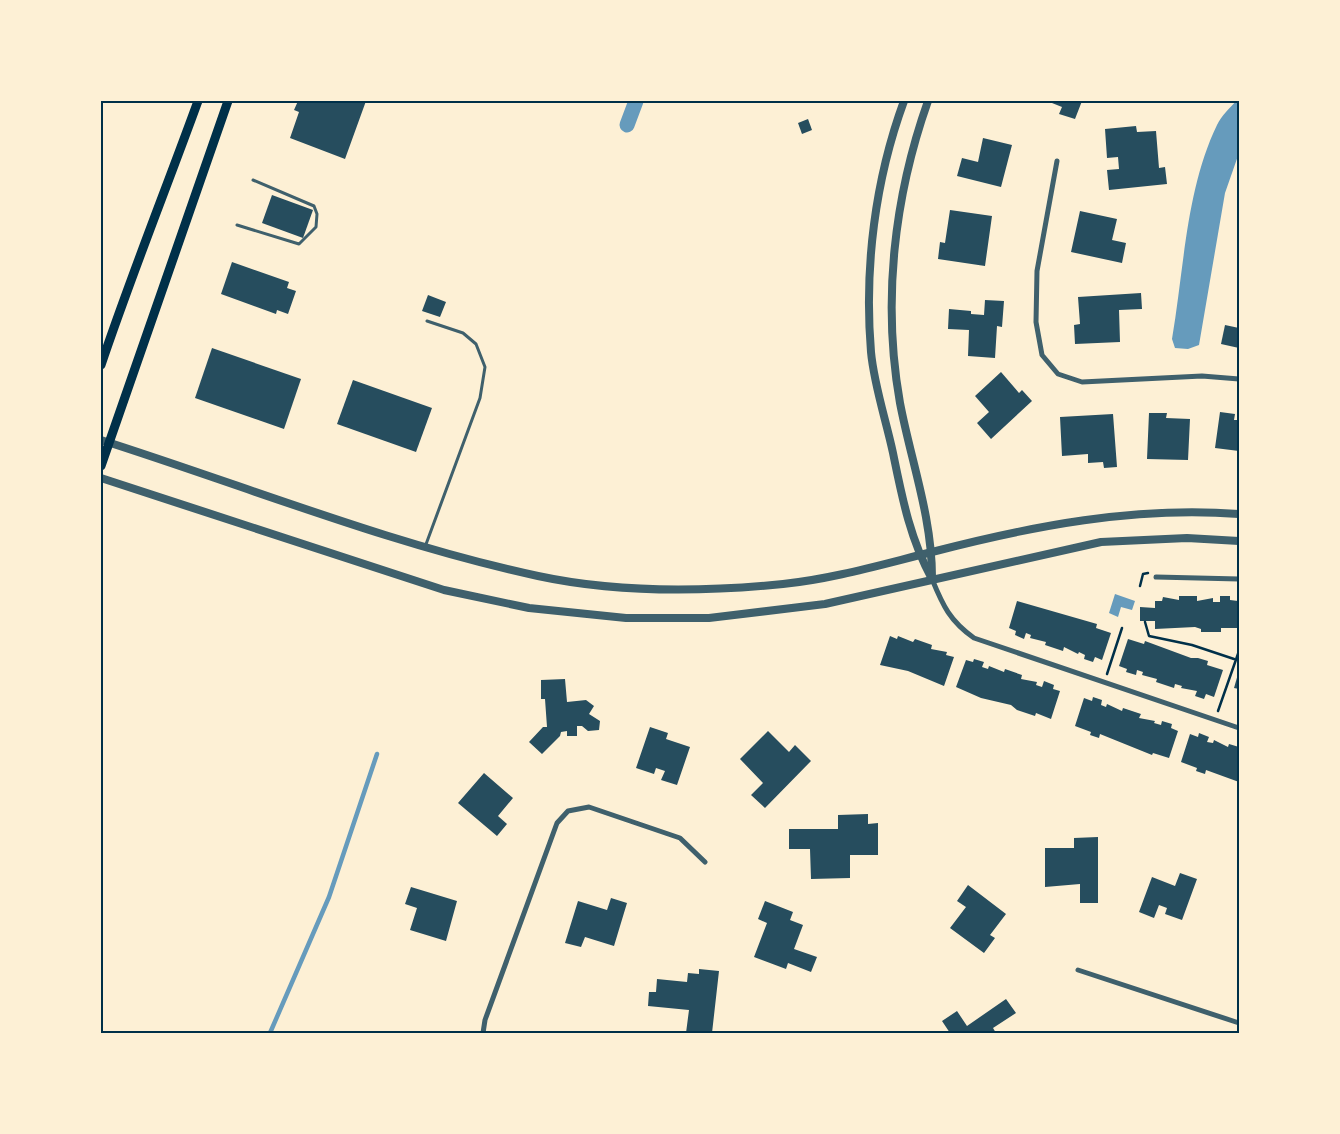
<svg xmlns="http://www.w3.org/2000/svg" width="1340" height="1134" font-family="Figtree,sans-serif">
  <rect width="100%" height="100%" fill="#fdf0d5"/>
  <g fill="#669bbc">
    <path d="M 1236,101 L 1239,101 L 1239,153 L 1225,193 L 1199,345 L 1188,349 L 1175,348 L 1172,339 C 1184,269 1186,189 1217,125 C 1221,116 1230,108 1236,101 Z"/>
    <path d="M 1115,594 L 1135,601 L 1132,610 L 1121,607 L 1118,617 L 1109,613 Z"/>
  </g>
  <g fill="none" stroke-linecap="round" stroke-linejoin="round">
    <path stroke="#669bbc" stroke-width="4.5" d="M 270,1033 L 329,897 L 377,754"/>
    <path stroke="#669bbc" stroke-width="15" d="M 627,125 L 636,101"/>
  </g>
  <g fill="#264d5e">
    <path d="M 298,101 L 366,101 L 345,159 L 290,138 L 299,112 L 294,110 Z"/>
    <path d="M 1047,101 L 1082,101 L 1075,119 L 1059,114 L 1062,107 Z"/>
    <path d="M 808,119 L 812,130 L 802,134 L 798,123 Z"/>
    <path d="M 1136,126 L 1137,132 L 1156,131 L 1159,168 L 1165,167 L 1167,184 L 1109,190 L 1107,170 L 1119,169 L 1118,157 L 1107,158 L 1105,129 Z"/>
    <path d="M 983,138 L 1012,145 L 1001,187 L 957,176 L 962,158 L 978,162 Z"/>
    <path d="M 272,195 L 313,210 L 303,238 L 262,223 Z"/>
    <path d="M 950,210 L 992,216 L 985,266 L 938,259 L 940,242 L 945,243 Z"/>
    <path d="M 1080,211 L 1117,219 L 1112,240 L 1126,243 L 1122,263 L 1071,252 Z"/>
    <path d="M 232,262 L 289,282 L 287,288 L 296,291 L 288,314 L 277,310 L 276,314 L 221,294 Z"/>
    <path d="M 1141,293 L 1142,309 L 1119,310 L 1120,342 L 1075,344 L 1074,325 L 1080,324 L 1078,297 Z"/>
    <path d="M 428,295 L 446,302 L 440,317 L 422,311 Z"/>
    <path d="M 985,300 L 1004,301 L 1002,327 L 997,326 L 995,358 L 968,356 L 969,330 L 948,329 L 949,309 L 971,311 L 971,314 L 984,315 Z"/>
    <path d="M 1225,325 L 1239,328 L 1239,348 L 1221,344 Z"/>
    <path d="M 212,348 L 301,379 L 284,429 L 195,398 Z"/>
    <path d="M 1001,372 L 1019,393 L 1022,390 L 1032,401 L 991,439 L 977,423 L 989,412 L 975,396 Z"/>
    <path d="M 353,380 L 432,408 L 416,452 L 337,424 Z"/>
    <path d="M 1220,412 L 1235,414 L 1234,420 L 1239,420 L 1239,451 L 1215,448 Z"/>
    <path d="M 1149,413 L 1167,413 L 1166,418 L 1190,419 L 1188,460 L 1147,459 Z"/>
    <path d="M 1113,414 L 1117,467 L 1104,468 L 1103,462 L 1088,463 L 1088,454 L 1062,456 L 1060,417 Z"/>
    <path d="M 1179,596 L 1197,596 L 1197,601 L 1213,598 L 1213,602 L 1220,602 L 1220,596 L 1230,596 L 1230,600 L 1238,601 L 1238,628 L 1221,628 L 1221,632 L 1201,632 L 1201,629 L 1195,627 L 1155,629 L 1155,621 L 1140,621 L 1140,607 L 1155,608 L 1155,601 L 1162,601 L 1163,597 L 1179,600 Z"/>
    <path d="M 1017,601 L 1097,624 L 1096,628 L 1111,633 L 1102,660 L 1095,657 L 1093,662 L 1084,659 L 1085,655 L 1079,652 L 1078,654 L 1064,647 L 1063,651 L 1045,645 L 1046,642 L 1030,638 L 1031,635 L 1026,633 L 1024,639 L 1015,635 L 1016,631 L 1009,628 Z"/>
    <path d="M 890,636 L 897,639 L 898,636 L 913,642 L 915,639 L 932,645 L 931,649 L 947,652 L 946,655 L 954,657 L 944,686 L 908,671 L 880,665 Z"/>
    <path d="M 1128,639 L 1144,644 L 1145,641 L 1191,658 L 1198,658 L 1208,661 L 1207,665 L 1223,670 L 1214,697 L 1206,694 L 1204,699 L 1195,696 L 1197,691 L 1181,688 L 1182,686 L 1175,684 L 1174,688 L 1156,682 L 1157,679 L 1142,675 L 1143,672 L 1137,670 L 1136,675 L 1126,672 L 1127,669 L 1119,666 Z"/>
    <path d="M 974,659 L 984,662 L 982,667 L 988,669 L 989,666 L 1004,672 L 1005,669 L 1022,675 L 1021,679 L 1037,682 L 1036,685 L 1042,687 L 1044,681 L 1054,685 L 1053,689 L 1060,691 L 1051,719 L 1036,713 L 1035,716 L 1017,710 L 1011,705 L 981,698 L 956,687 L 966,660 L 973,662 Z"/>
    <path d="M 1238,674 L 1239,674 L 1239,689 L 1234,688 Z"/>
    <path d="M 565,679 L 567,702 L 586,700 L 594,706 L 589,714 L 600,721 L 599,730 L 588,731 L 582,726 L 577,726 L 577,736 L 567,736 L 567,731 L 561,732 L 560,736 L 542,754 L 529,742 L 543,727 L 547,727 L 545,699 L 541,699 L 541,680 Z"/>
    <path d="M 1093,697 L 1102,700 L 1101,705 L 1106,707 L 1107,704 L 1122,711 L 1123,708 L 1141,714 L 1139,718 L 1155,721 L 1154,723 L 1161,725 L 1162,721 L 1172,724 L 1171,728 L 1178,731 L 1169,758 L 1153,753 L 1152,755 L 1100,734 L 1099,738 L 1090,735 L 1091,732 L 1075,726 L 1084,698 L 1092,701 Z"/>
    <path d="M 650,727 L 668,733 L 666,739 L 690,747 L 677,785 L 661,780 L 665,771 L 656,768 L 654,774 L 636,768 Z"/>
    <path d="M 768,731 L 789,752 L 795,745 L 811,761 L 765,808 L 751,795 L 763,783 L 740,759 Z"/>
    <path d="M 1199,733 L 1209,737 L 1207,742 L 1213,743 L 1214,740 L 1228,747 L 1229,744 L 1239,747 L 1239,782 L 1206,770 L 1205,774 L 1196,771 L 1197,768 L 1181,762 L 1190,734 L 1198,737 Z"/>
    <path d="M 484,773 L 513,798 L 498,816 L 507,824 L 497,836 L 458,803 Z"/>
    <path d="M 868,814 L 868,824 L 878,823 L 878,855 L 850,855 L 850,878 L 811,879 L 810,849 L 789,849 L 789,829 L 838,829 L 838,815 Z"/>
    <path d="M 1098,837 L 1098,903 L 1080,903 L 1080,884 L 1045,887 L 1045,848 L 1074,848 L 1074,838 Z"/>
    <path d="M 1180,873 L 1197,879 L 1182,920 L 1165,914 L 1167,908 L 1159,905 L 1154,918 L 1139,912 L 1152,877 L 1175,886 Z"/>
    <path d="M 968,885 L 1006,914 L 990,935 L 995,938 L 984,953 L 950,928 L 966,907 L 957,901 Z"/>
    <path d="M 411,887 L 457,901 L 446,941 L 410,930 L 417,908 L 405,904 Z"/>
    <path d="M 611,898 L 627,903 L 614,946 L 585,937 L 581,947 L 565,943 L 578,901 L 607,910 Z"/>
    <path d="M 765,901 L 793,912 L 790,920 L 803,925 L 794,949 L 817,957 L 811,972 L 788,963 L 786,969 L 754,957 L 767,923 L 758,919 Z"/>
    <path d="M 699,969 L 719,971 L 712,1033 L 686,1033 L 689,1010 L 648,1006 L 649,992 L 656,992 L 657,979 L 687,982 L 688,973 L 699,974 Z"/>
    <path d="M 1006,999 L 1016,1013 L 993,1028 L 996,1033 L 950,1033 L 942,1021 L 957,1011 L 967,1026 Z"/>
  </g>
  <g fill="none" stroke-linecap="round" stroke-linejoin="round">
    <g stroke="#003049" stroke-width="2.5">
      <path d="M 1140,586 L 1143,574 L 1148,573"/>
      <path d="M 1145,622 L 1149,636 L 1192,645 L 1234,659"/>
      <path d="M 1107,674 L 1122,628"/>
      <path d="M 1218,711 L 1239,651"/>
    </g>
    <g stroke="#3f606c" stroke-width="3">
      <path d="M 237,225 L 299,244 L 316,227 L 317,214 L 314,206 L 253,180"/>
      <path d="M 425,547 L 480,398 L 485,367 L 476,344 L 463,333 L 427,321"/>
    </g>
    <g stroke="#3f606c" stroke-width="5">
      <path d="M 1057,161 L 1037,271 L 1036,322 L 1042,355 L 1058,374 L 1082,382 L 1202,376 L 1239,379"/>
      <path d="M 1156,577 L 1239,579"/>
      <path d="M 932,579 C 943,606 950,621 974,638 L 1239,728"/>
      <path d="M 1078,970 L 1239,1023"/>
      <path d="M 483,1033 L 485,1020 L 557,823 L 568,811 L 589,807 L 680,838 L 705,862"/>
    </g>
    <g stroke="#3f606c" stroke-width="8">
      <path d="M 904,101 C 875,180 864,268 871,352 C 874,385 886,420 893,453 C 902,497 910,539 932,579"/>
      <path d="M 928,101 C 894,197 882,302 900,403 C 911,461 932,517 932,577"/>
      <path d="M 101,440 C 246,486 389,544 538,576 C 617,593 703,592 783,584 C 833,579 883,564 932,552 C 1032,526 1135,506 1239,514"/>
      <path d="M 101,478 L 444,590 L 529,608 L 626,618 L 709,618 L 825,604 L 1101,542 L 1187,538 L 1239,541"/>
    </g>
    <g stroke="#003049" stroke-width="9">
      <path d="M 101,365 C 131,276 166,189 198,101"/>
      <path d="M 101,466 L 228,101"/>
    </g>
  </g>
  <rect width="1340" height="1134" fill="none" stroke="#fdf0d5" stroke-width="205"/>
  <rect x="102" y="102" width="1136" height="930" fill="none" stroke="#003049" stroke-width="2"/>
</svg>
